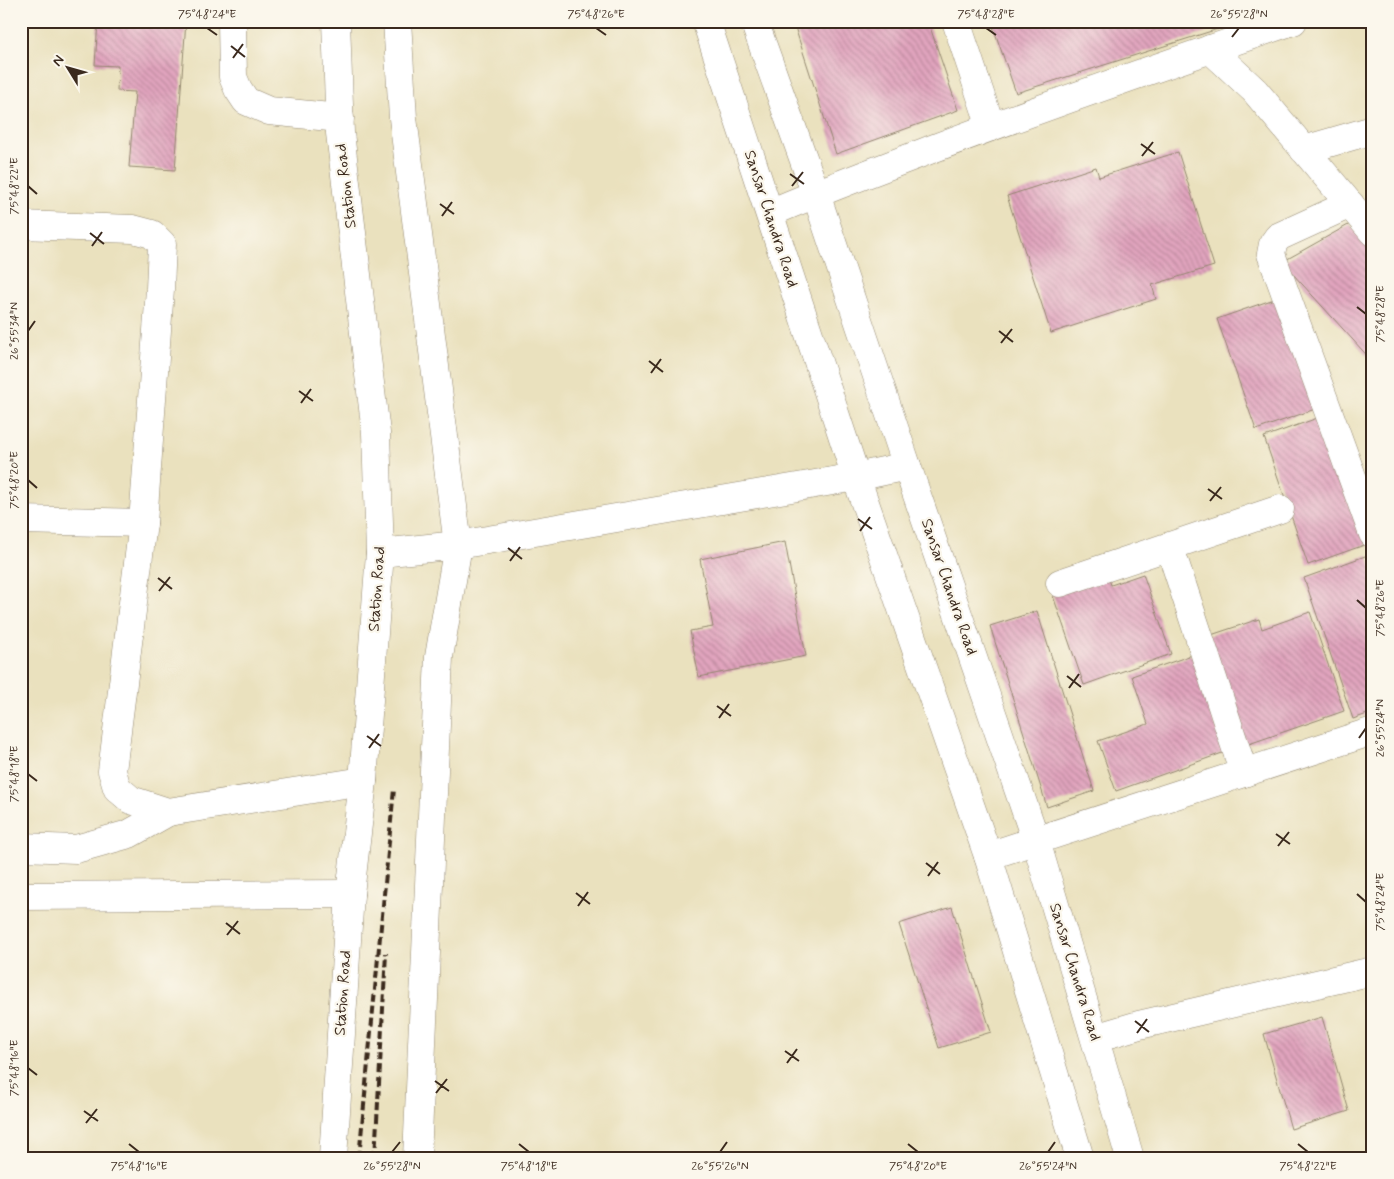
<svg xmlns="http://www.w3.org/2000/svg" width="1394" height="1179" font-family="Mynerve,sans-serif">
  <defs>
    <pattern id="building-back-hatch" width="6" height="6" patternUnits="userSpaceOnUse" patternTransform="scale(1.25)"><rect width="6" height="6" fill="#e1a4be"/><path d="M-1 5l2 2M0 0l6 6M5-1l2 2" fill="none" stroke="#b8869a"/></pattern>
  </defs>
  <rect width="100%" height="100%" fill="#fbf7ec"/>
  <filter id="ink" filterUnits="userSpaceOnUse"><feTurbulence type="fractalNoise" baseFrequency=".02" numOctaves="2"/><feDisplacementMap in="SourceGraphic" scale="10" xChannelSelector="R" yChannelSelector="G"/><feConvolveMatrix kernelMatrix="1 2 1 2 8 2 1 2 1" color-interpolation-filters="sRGB"/></filter>
  <filter id="wash" filterUnits="userSpaceOnUse"><feTurbulence type="fractalNoise" baseFrequency=".0096" numOctaves="4" result="noise"/><feDisplacementMap in="SourceGraphic" scale="20" xChannelSelector="R" yChannelSelector="G"/><feGaussianBlur stdDeviation="1.12" result="paint"/><feColorMatrix in="noise" values="0 0 0 0 0 0 0 0 0 0 0 0 0 0 0 0 0 1.4 0 .05"/><feComposite in="paint" operator="in"/></filter>
  <g filter="url(#wash)">
    <rect width="100%" height="100%" fill="#eae1be"/>
    <g id="blocks">
      <g fill="url(#building-back-hatch)">
        <path d="M 98,21 L 186,21 L 175,170 L 129,167 L 135,92 L 117,91 L 118,66 L 95,65 Z"/>
        <path d="M 793,21 L 928,21 L 958,110 L 836,154 Z"/>
        <path d="M 991,21 L 1240,21 L 1240,22 L 1016,93 Z"/>
        <path d="M 1178,152 L 1214,266 L 1152,285 L 1156,299 L 1051,333 L 1007,196 L 1096,167 L 1099,177 Z"/>
        <path d="M 1350,224 L 1373,253 L 1373,362 L 1282,262 Z"/>
        <path d="M 1280,297 L 1318,408 L 1256,430 L 1217,319 Z"/>
        <path d="M 1326,415 L 1370,543 L 1308,565 L 1264,437 Z"/>
        <path d="M 785,542 L 806,656 L 699,677 L 690,631 L 713,627 L 700,559 Z"/>
        <path d="M 1368,555 L 1373,569 L 1373,712 L 1353,719 L 1304,578 Z"/>
        <path d="M 1107,573 L 1111,585 L 1143,574 L 1171,654 L 1084,685 L 1052,593 Z"/>
        <path d="M 1037,611 L 1094,791 L 1047,807 L 990,626 Z"/>
        <path d="M 1310,612 L 1344,711 L 1246,745 L 1208,636 L 1259,619 L 1262,629 Z"/>
        <path d="M 1192,655 L 1225,752 L 1116,791 L 1098,741 L 1148,724 L 1132,676 Z"/>
        <path d="M 952,907 L 991,1032 L 939,1048 L 899,924 Z"/>
        <path d="M 1322,1017 L 1349,1111 L 1291,1129 L 1264,1034 Z"/>
      </g>
    </g>
  </g>
  <g filter="url(#ink)">
    <use href="#blocks" fill-opacity="0" stroke="#92866e" stroke-width="1"/>
    <g fill="none" stroke-linecap="round" stroke-linejoin="round">
      <g stroke="#92866e" stroke-width="29">
        <g id="minor">
          <path d="M 232,21 L 233,77 L 238,89 L 246,101 L 269,111 L 340,118"/>
          <path d="M 706,21 L 856,477 L 988,856 L 1080,1158"/>
          <path d="M 754,21 L 816,194 L 907,466 L 1036,841 L 1130,1158"/>
          <path d="M 956,21 L 991,127"/>
          <path d="M 1210,49 L 1255,91 L 1373,232"/>
          <path d="M 1304,150 L 1373,130"/>
          <path d="M 1350,204 L 1278,237 L 1273,244 L 1271,254 L 1373,534"/>
          <path d="M 770,213 C 823,190 878,170 932,149 C 1051,104 1172,62 1293,21"/>
          <path d="M 21,225 L 133,229 L 152,234 L 162,244 L 160,289 L 143,523 L 112,771 L 117,788 L 131,800 L 168,812 L 363,781"/>
          <path d="M 21,520 L 143,523"/>
          <path d="M 1170,548 L 1244,773"/>
          <path d="M 380,553 L 458,545 L 856,477 L 907,466"/>
          <path d="M 1060,583 L 1280,509"/>
          <path d="M 21,847 L 76,849 L 129,834 L 168,812"/>
          <path d="M 988,856 L 1373,731"/>
          <path d="M 21,896 L 350,894"/>
          <path d="M 1095,1038 L 1139,1025 L 1373,971"/>
        </g>
      </g>
      <g stroke="#92866e" stroke-width="29">
        <g id="major">
          <path d="M 397,21 L 403,118 L 458,545 L 439,657 L 417,1158"/>
          <path d="M 333,1158 L 350,894 L 363,781 L 380,553 L 376,433 L 340,133 L 336,21"/>
        </g>
      </g>
      <use href="#minor" stroke="#fff" stroke-width="28"/>
      <use href="#major" stroke="#fff" stroke-width="28"/>
      <g stroke="#3b2a1e" stroke-width="4" stroke-dasharray="8 4" stroke-linecap="butt">
        <path d="M 359,1158 L 394,789"/>
        <path d="M 375,1158 L 386,953"/>
      </g>
    </g>
  </g>
  <path fill="none" stroke="#3b2a1e" stroke-width="2" d="M 207,28 L 217,35M 596,28 L 606,35M 986,28 L 996,35M 1232,37 L 1239,28M 231,46 L 245,57M 233,58 L 243,44M 1141,144 L 1155,154M 1142,156 L 1153,142M 790,174 L 804,184M 28,186 L 37,194M 792,186 L 803,172M 440,204 L 454,214M 442,216 L 452,202M 90,233 L 104,244M 92,246 L 102,232M 1357,307 L 1366,314M 28,331 L 35,321M 999,331 L 1013,342M 1001,343 L 1012,329M 649,361 L 663,372M 651,373 L 661,359M 299,391 L 313,401M 301,403 L 311,389M 28,480 L 37,488M 1208,489 L 1222,499M 1210,501 L 1221,487M 858,519 L 872,529M 860,531 L 870,517M 508,548 L 522,559M 510,561 L 520,547M 158,578 L 172,589M 159,591 L 170,577M 1357,600 L 1366,608M 1067,676 L 1081,687M 1069,688 L 1079,674M 717,706 L 731,716M 719,718 L 729,704M 367,736 L 381,746M 1359,738 L 1366,728M 369,748 L 379,734M 28,774 L 37,781M 1276,834 L 1290,844M 1278,846 L 1289,832M 926,863 L 940,874M 928,876 L 938,862M 576,893 L 590,904M 1357,894 L 1366,902M 578,906 L 588,892M 226,923 L 240,934M 227,935 L 238,921M 1135,1021 L 1149,1032M 1137,1033 L 1147,1019M 785,1051 L 799,1061M 787,1063 L 797,1049M 28,1068 L 37,1075M 435,1081 L 449,1091M 436,1093 L 447,1079M 84,1111 L 98,1121M 86,1123 L 97,1109M 129,1144 L 139,1152M 519,1144 L 529,1152M 908,1144 L 918,1152M 1298,1144 L 1308,1152M 392,1152 L 400,1142M 720,1152 L 727,1142M 1048,1152 L 1055,1142"/>
  <g text-anchor="middle" dominant-baseline="central" stroke-width="4.5" stroke-linejoin="round" paint-order="stroke">
    <g font-size="16" fill="#3b2a1e" stroke="#fbf7ec">
      <text transform="translate(346 186) rotate(-97)">Station Road</text>
      <text transform="translate(771 219) rotate(72)">Sansar Chandra Road</text>
      <text transform="translate(949 587) rotate(71)">Sansar Chandra Road</text>
      <text transform="translate(377 589) rotate(-86)">Station Road</text>
      <text transform="translate(1075 972) rotate(73)">Sansar Chandra Road</text>
      <text transform="translate(343 993) rotate(-86)">Station Road</text>
    </g>
  </g>
  <rect width="1394" height="1179" fill="none" stroke="#fbf7ec" stroke-width="55"/>
  <g transform="translate(68 68) rotate(307)" stroke="#fbf7ec" stroke-width="4" paint-order="stroke">
  <path d="M0-4L9 19L0 12L-9 19Z" fill="#3b2a1e"/>
  <text y="-8" font-size="14" font-weight="bold" text-anchor="middle" fill="#3b2a1e">N</text>
  </g>
  <rect x="28" y="28" width="1338" height="1124" fill="none" stroke="#3b2a1e" stroke-width="2"/>
  <g font-size="12" text-anchor="middle" fill="#3b2a1e">
    <text x="207" y="18">75°48'24"E</text>
    <text x="596" y="18">75°48'26"E</text>
    <text x="986" y="18">75°48'28"E</text>
    <text x="1239" y="18">26°55'28"N</text>
    <text transform="translate(14 186) rotate(-90)" y="4">75°48'22"E</text>
    <text transform="translate(1380 314) rotate(-90)" y="4">75°48'28"E</text>
    <text transform="translate(14 331) rotate(-90)" y="4">26°55'34"N</text>
    <text transform="translate(14 480) rotate(-90)" y="4">75°48'20"E</text>
    <text transform="translate(1380 608) rotate(-90)" y="4">75°48'26"E</text>
    <text transform="translate(1380 728) rotate(-90)" y="4">26°55'24"N</text>
    <text transform="translate(14 774) rotate(-90)" y="4">75°48'18"E</text>
    <text transform="translate(1380 902) rotate(-90)" y="4">75°48'24"E</text>
    <text transform="translate(14 1068) rotate(-90)" y="4">75°48'16"E</text>
    <text x="139" y="1170">75°48'16"E</text>
    <text x="392" y="1170">26°55'28"N</text>
    <text x="529" y="1170">75°48'18"E</text>
    <text x="720" y="1170">26°55'26"N</text>
    <text x="918" y="1170">75°48'20"E</text>
    <text x="1048" y="1170">26°55'24"N</text>
    <text x="1308" y="1170">75°48'22"E</text>
  </g>
</svg>
